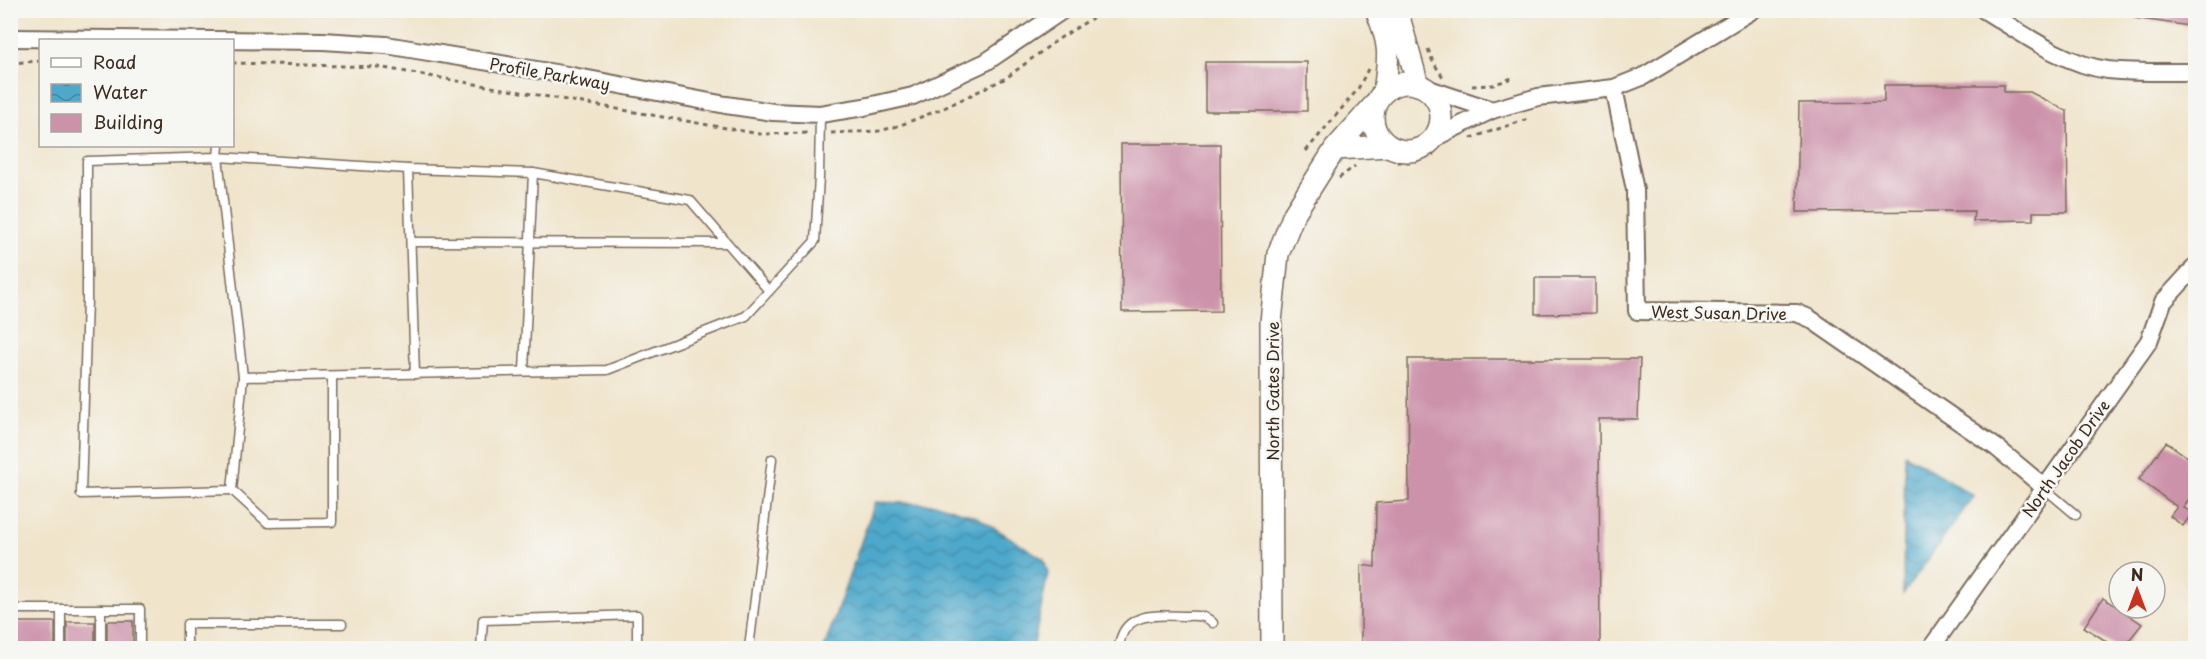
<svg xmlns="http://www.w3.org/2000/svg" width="2206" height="659" font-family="'Playpen Sans',sans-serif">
  <defs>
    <pattern id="water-waves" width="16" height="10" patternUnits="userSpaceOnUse" patternTransform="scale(1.5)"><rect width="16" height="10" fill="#4da8cb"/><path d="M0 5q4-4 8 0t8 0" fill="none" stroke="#4189a4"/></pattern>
  </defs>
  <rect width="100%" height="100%" fill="#f6f6f2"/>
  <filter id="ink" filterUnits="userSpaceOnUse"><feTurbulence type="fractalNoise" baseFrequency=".0167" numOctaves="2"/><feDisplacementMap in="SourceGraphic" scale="12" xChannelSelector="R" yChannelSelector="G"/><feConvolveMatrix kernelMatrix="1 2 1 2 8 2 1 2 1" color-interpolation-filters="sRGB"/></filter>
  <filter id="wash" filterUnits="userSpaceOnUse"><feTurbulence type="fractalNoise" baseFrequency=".008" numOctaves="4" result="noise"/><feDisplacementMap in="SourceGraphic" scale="24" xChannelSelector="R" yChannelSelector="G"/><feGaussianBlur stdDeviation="1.35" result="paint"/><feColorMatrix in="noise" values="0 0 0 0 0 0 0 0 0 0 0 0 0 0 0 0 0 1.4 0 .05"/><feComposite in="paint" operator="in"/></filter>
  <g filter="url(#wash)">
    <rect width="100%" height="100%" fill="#f0e4cb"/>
    <g fill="url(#water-waves)" stroke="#446974" stroke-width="1.5">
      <path d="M 1905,454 L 1974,496 L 1903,594 Z"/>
      <path d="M 875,502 L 937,504 L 977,517 L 1044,559 L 1048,573 L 1033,648 L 824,648 Z"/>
    </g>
    <g id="blocks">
      <g fill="#cc92aa">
        <path d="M 2136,10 L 2196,10 L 2196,27 L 2135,18 Z"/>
        <rect x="1205" y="62" width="102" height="49"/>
        <path d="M 1884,85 L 2004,85 L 2004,92 L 2030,92 L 2067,111 L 2068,212 L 2033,212 L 2033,220 L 1973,221 L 1974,211 L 1797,212 L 1799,103 L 1884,102 Z"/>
        <path d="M 1121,144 L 1220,144 L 1221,311 L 1122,312 Z"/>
        <path d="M 1535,278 L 1595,278 L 1595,313 L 1535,314 Z"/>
        <path d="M 1408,359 L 1640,359 L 1638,419 L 1599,419 L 1600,648 L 1361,648 L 1361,565 L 1375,567 L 1376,503 L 1409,501 Z"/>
        <path d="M 2166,442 L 2196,463 L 2196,490 L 2183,507 L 2192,513 L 2183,526 L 2170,516 L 2177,507 L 2139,479 Z"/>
        <path d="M 2103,598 L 2142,624 L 2123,648 L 2117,648 L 2084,627 Z"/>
        <path d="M 110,621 L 133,621 L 133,648 L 107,648 L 107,622 Z"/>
        <rect x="10" y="622" width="45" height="26"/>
        <rect x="67" y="622" width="28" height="26"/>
      </g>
    </g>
  </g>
  <g filter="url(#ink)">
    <use href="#blocks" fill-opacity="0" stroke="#7a6b5b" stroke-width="1.5"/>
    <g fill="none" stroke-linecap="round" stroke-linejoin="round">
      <g stroke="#7a6b5b" stroke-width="11">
        <g id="service">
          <path d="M 219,146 L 218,157 L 243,377 L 232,490 L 81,494 L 87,300 L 87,161 L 218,157 L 408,169 L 533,173 L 690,200 L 769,291"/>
          <path d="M 408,169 L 415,374"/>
          <path d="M 411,242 L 726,243"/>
          <path d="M 524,371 L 533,173"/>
          <path d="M 243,377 L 607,370 L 746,316 L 815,241 L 819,177 L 820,114"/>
          <path d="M 2044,488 L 2076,515"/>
          <path d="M 232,490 L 268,523 L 332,522 L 332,376"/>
          <path d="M 10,609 L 140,609 L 140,648"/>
          <path d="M 61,609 L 61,648"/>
          <path d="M 101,609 L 101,648"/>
          <path d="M 187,648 L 187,624 L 342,624"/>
          <path d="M 481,648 L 483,620 L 637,615 L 637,648"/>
          <path d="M 749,648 L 772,459"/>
          <path d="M 1119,648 C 1122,612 1154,615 1182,616 C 1193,616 1205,614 1213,623"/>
        </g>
      </g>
      <g stroke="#7a6b5b" stroke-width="20">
        <g id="minor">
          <path d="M 1984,10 C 2022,33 2063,64 2108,70 C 2137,73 2167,72 2196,72"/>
          <path d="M 10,38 L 323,41 L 386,45 L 567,75 L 726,105 L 773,112 L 820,114 L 864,107 L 913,96 L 986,62 L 1063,10"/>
          <path d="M 1426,88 L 1492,110"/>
          <path d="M 1614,88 L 1635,190 L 1637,311 L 1797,313 L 1809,318 L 1997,448 L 2044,487"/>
          <path d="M 1434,138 L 1492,110 L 1538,97 L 1614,88 L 1644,76 L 1753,10"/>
          <path d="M 1931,648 L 2149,341 L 2163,302 L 2196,266"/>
        </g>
      </g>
      <g stroke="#7a6b5b" stroke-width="24">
        <g id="tertiary">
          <path d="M 1376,10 C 1391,45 1389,56 1384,92"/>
          <path d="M 1397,10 L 1418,85"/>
          <circle cx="1407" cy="117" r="34"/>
          <path d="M 1335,149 L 1389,146"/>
          <path d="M 1272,648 L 1271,322 L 1278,254 L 1294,214 L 1335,149 L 1375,104"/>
        </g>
      </g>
      <g stroke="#7a6b5b" stroke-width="3" stroke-dasharray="4.5 4.5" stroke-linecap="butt">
        <path d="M 1428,49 L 1433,62 L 1443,77"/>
        <path d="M 10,63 L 40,61"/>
        <path d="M 232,63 L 378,67 L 760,134 L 810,133"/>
        <path d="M 1472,86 L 1493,85 L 1512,78"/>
        <path d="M 831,133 L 879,131 L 898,126 L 944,108 L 1006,78 L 1057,40 L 1105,10"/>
        <path d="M 1471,138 L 1528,119"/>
        <path d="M 1306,151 L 1358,89 L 1368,69"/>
        <path d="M 1397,162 L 1414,162 L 1434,154"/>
        <path d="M 1339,178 L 1355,166"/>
      </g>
      <use href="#service" stroke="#fff" stroke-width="8"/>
      <use href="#minor" stroke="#fff" stroke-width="16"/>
      <use href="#tertiary" stroke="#fff" stroke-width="21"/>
    </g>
  </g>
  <g text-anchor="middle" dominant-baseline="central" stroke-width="5" stroke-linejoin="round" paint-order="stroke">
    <g font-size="16" fill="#3b2a1e" stroke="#f6f6f2">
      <text transform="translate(550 73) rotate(10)">Profile Parkway</text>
      <text transform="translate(1719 312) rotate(1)">West Susan Drive</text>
      <text transform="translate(1272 391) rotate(-90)">North Gates Drive</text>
      <text transform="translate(2065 458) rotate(-55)">North Jacob Drive</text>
    </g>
  </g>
  <rect width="2206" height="659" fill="none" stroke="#f6f6f2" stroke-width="36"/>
  <rect x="39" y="39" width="195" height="108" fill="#f6f6f2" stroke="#aba49d" stroke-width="1.5"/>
  <rect x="51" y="58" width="30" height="9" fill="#ffffff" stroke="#aba49d" stroke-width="1.5"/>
  <text x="93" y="69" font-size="18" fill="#3b2a1e">Road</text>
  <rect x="51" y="84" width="30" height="18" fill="url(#water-waves)" stroke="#aba49d" stroke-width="1.5"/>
  <text x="93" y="99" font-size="18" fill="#3b2a1e">Water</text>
  <rect x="51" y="114" width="30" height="18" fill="#cc92aa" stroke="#aba49d" stroke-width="1.5"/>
  <text x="93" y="129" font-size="18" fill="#3b2a1e">Building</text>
  <g transform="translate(2137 590)"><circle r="28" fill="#f6f6f2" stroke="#aba49d" stroke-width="1.5"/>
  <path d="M0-4.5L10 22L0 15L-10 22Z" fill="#c8321e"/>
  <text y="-9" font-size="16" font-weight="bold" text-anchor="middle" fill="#3b2a1e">N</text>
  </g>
</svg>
